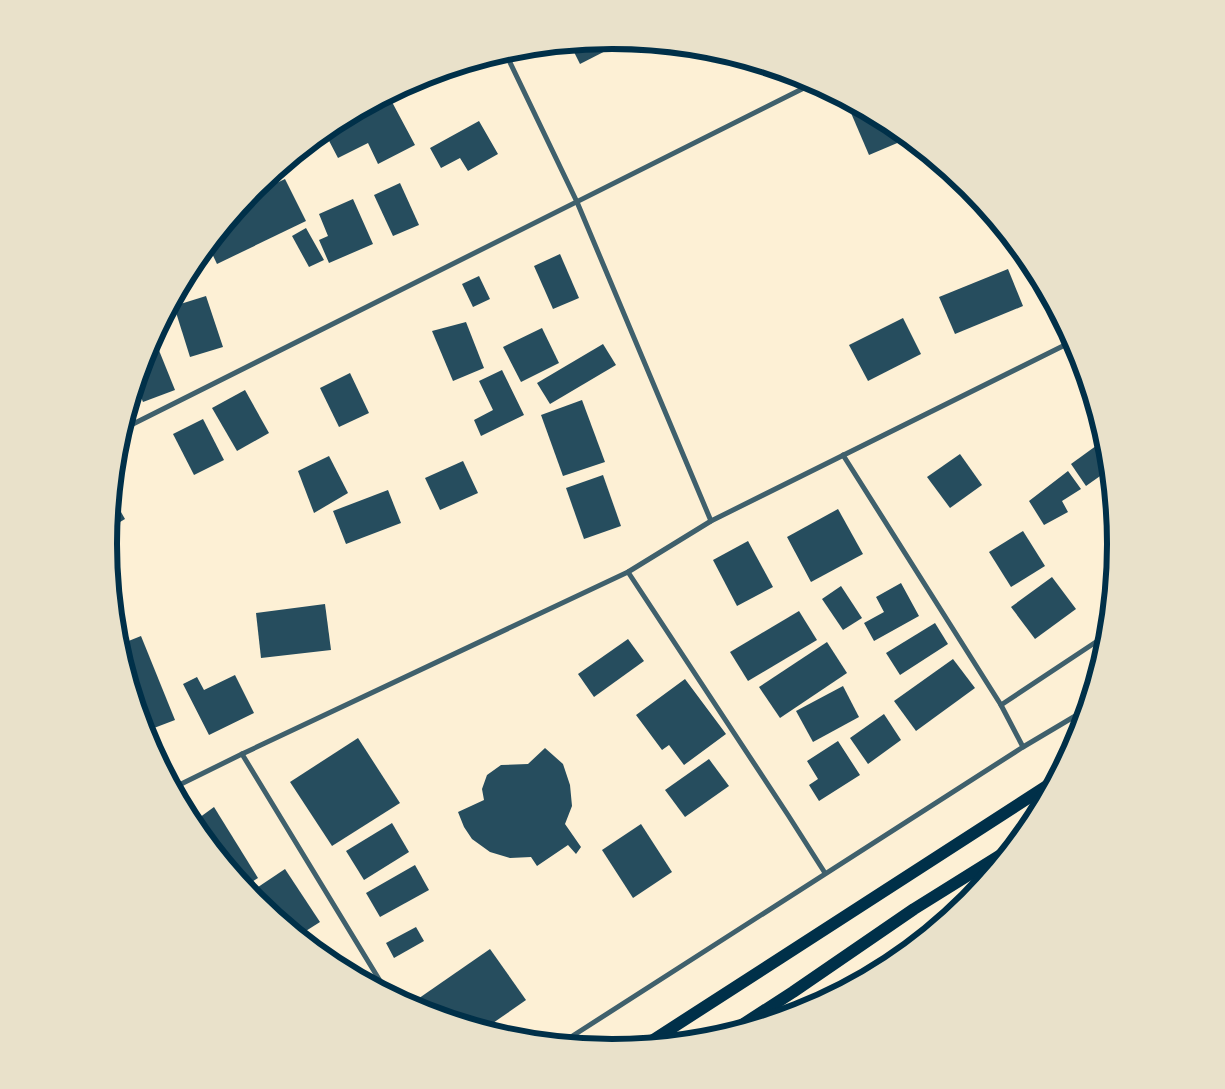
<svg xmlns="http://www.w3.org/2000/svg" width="1225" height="1089" font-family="Inter,sans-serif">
  <rect width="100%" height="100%" fill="#fdf0d5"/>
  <g fill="#264d5e">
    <path d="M 613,40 L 625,41 L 580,64 L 570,44 Z"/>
    <path d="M 392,102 L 415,145 L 378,164 L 368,143 L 338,158 L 326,135 Z"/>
    <path d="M 862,109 L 896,128 L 902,141 L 869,155 L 851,113 Z"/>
    <path d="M 479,121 L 498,154 L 468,171 L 460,158 L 441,168 L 430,148 Z"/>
    <path d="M 285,179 L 306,221 L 217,264 L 208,245 L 249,196 Z"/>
    <path d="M 400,183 L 419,225 L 393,236 L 374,195 Z"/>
    <path d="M 353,199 L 373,244 L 329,263 L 319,240 L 328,236 L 319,214 Z"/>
    <path d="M 306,228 L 324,260 L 309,267 L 292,236 Z"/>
    <path d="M 560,254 L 579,298 L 553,309 L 534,266 Z"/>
    <path d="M 1008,269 L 1023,306 L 955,334 L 939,297 Z"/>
    <path d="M 479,276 L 490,299 L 473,307 L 462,284 Z"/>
    <path d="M 206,296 L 223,347 L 190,357 L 174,306 Z"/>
    <path d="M 903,318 L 921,354 L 868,381 L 849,345 Z"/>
    <path d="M 466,322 L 484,368 L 453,381 L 432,331 Z"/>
    <path d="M 542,328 L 559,363 L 521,382 L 503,347 Z"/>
    <path d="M 154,338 L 175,390 L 143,402 L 136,385 L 147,351 Z"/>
    <path d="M 603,344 L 616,365 L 550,404 L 537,383 Z"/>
    <path d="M 502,370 L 524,415 L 481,436 L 474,420 L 493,410 L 479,381 Z"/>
    <path d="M 350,373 L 369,413 L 339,427 L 320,388 Z"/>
    <path d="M 245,390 L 269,433 L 237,451 L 212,408 Z"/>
    <path d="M 582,400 L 605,462 L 563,476 L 541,415 Z"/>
    <path d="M 203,419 L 224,460 L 194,475 L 173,434 Z"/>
    <path d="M 1100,443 L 1108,452 L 1110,469 L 1086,486 L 1071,464 Z"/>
    <path d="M 960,454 L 982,485 L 950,508 L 927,477 Z"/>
    <path d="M 329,456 L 348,493 L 314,513 L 298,471 Z"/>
    <path d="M 463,461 L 478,493 L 440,510 L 425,478 Z"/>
    <path d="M 1068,471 L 1081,489 L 1062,501 L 1068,512 L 1044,525 L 1029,501 Z"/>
    <path d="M 603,475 L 621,526 L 584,539 L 566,488 Z"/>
    <path d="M 388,490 L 401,523 L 346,544 L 333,511 Z"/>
    <path d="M 113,498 L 125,519 L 110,528 Z"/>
    <path d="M 838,509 L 863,554 L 811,582 L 787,537 Z"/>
    <path d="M 1023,531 L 1045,566 L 1011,587 L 989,552 Z"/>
    <path d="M 748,541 L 773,587 L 737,606 L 713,560 Z"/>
    <path d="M 1052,577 L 1076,609 L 1035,639 L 1011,607 Z"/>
    <path d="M 901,583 L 919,616 L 874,641 L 864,623 L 884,612 L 876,597 Z"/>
    <path d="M 841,586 L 862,618 L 843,630 L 822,599 Z"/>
    <path d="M 325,604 L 331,650 L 261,658 L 256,613 Z"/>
    <path d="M 799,611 L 817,640 L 748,681 L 730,652 Z"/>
    <path d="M 935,623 L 948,644 L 900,675 L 886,653 Z"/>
    <path d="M 141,636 L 175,720 L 154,728 L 121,644 Z"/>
    <path d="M 628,639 L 644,661 L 594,697 L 578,674 Z"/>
    <path d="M 827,642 L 847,673 L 780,718 L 759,687 Z"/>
    <path d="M 953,659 L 975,688 L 916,731 L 894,701 Z"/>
    <path d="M 235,675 L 254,713 L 209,735 L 183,684 L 197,677 L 204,690 Z"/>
    <path d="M 685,679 L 726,734 L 684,765 L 669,745 L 662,750 L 636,715 Z"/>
    <path d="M 843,686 L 859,717 L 813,742 L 796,711 Z"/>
    <path d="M 137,697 L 140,713 L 139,713 L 134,698 Z"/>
    <path d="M 884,714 L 901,740 L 868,764 L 850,738 Z"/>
    <path d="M 358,738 L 400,803 L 332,846 L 290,782 Z"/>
    <path d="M 838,741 L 860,775 L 819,801 L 809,785 L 818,779 L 807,761 Z"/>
    <path d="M 545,748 L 563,764 L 570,785 L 572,806 L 565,824 L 581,847 L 576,854 L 568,845 L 537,866 L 531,857 L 510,858 L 490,852 L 472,839 L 464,827 L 458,812 L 484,800 L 482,789 L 487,775 L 501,765 L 528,764 Z"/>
    <path d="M 709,759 L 729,786 L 685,817 L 665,790 Z"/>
    <path d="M 214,807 L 258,878 L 244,887 L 192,823 Z"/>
    <path d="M 392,823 L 409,852 L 364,880 L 346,851 Z"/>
    <path d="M 641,824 L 672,872 L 633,898 L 602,850 Z"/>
    <path d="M 415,865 L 429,890 L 380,917 L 366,893 Z"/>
    <path d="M 285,869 L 320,922 L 298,936 L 256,901 L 249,893 Z"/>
    <path d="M 416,927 L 424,941 L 394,958 L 386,943 Z"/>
    <path d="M 490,949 L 526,1000 L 483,1030 L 416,1009 L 412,1003 Z"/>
    <path d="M 324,950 L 335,965 L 320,954 Z"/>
  </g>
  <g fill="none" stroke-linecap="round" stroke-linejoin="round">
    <g stroke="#3f606c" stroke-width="5">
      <path d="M 505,52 L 577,202 L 711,521"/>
      <path d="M 123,429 L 814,83"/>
      <path d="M 843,455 L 1001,705 L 1023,747"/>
      <path d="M 628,572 L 788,815 L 825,873"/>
      <path d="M 1001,705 L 1108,634"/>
      <path d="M 242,754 L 388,994"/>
      <path d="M 173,788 L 242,754 L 628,572 L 711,521 L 1073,341"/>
      <path d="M 560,1044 L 1023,747 L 1087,709"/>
    </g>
    <g stroke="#003049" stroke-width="12">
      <path d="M 728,1034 L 793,992 L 914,909 L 1015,846"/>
      <path d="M 644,1046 L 1056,780"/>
    </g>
  </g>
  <path d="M0 0H1225V1089H0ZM117 544a495 495 0 1 1 990 0a495 495 0 1 1-990 0Z" fill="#e9e1ca" fill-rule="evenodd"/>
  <path fill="none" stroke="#003049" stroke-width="6" d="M117 544a495 495 0 1 1 990 0a495 495 0 1 1-990 0Z"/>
</svg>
